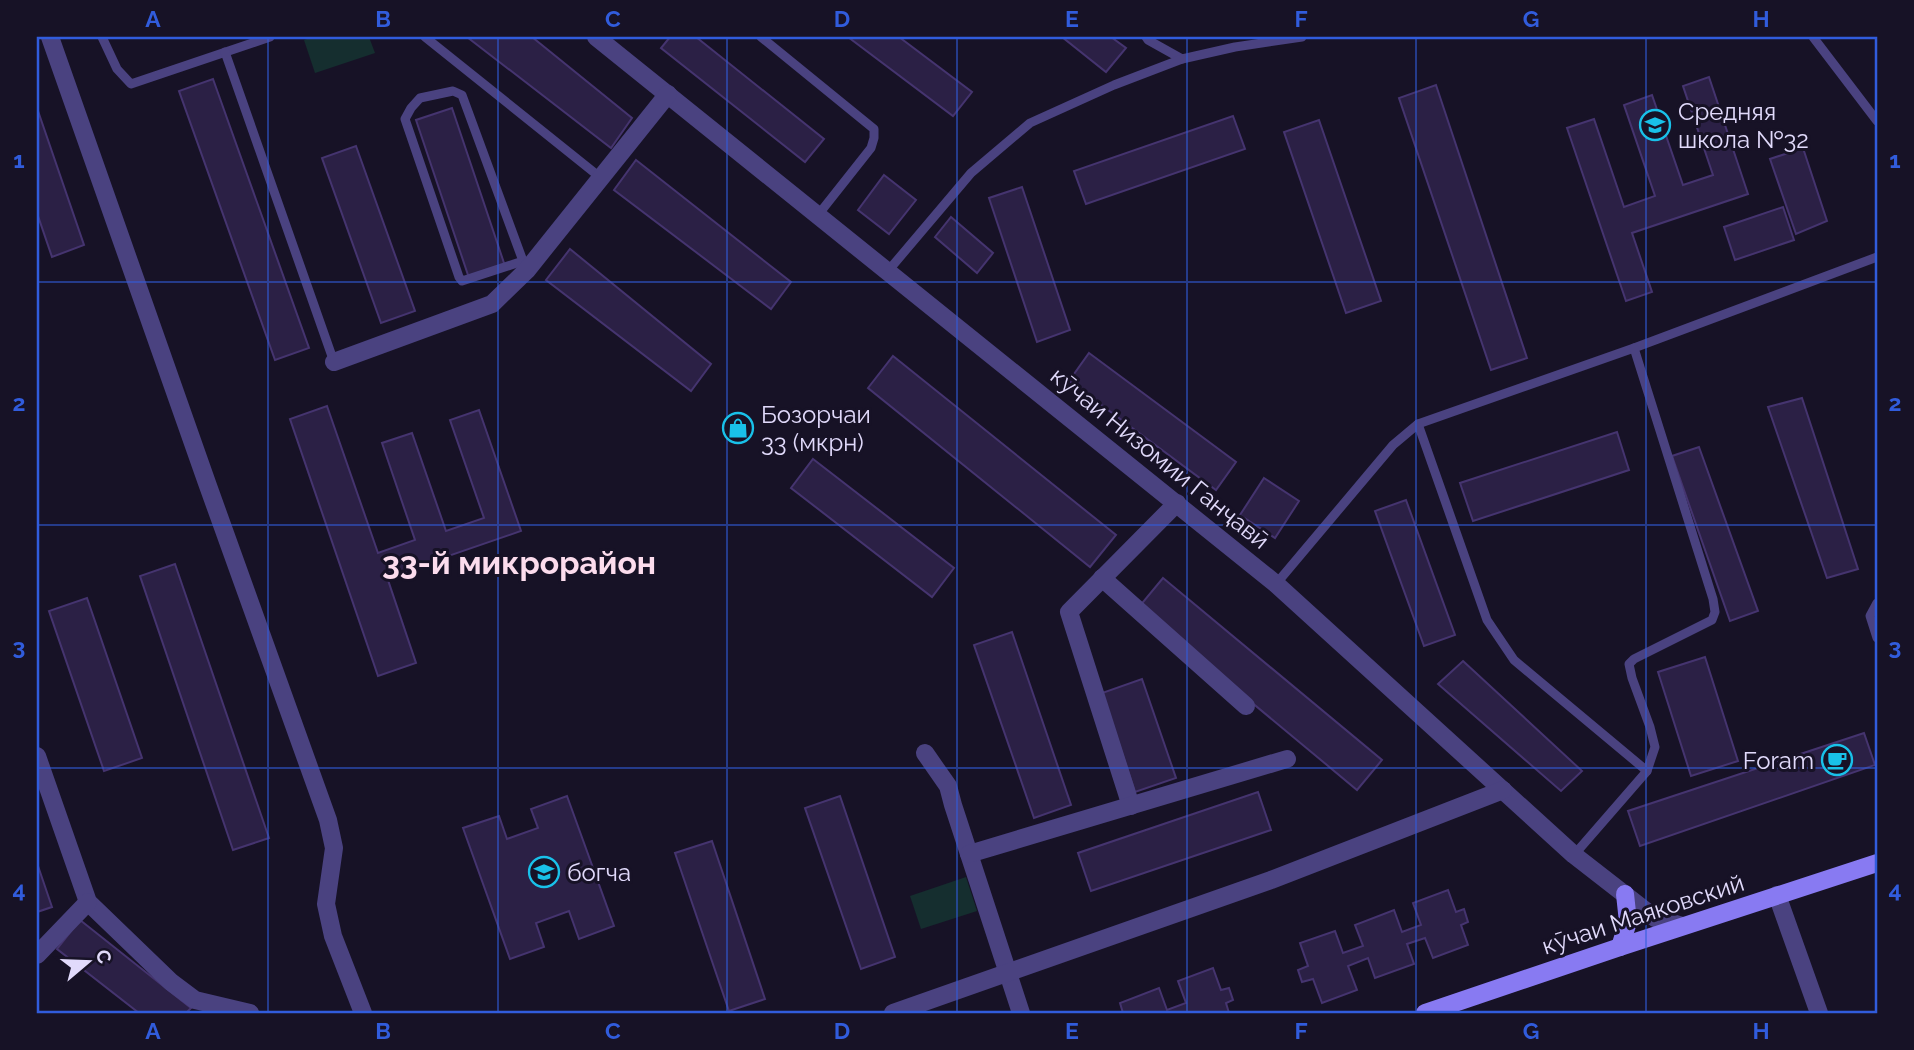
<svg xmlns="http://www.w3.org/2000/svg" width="1914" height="1050" font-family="Raleway,sans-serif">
  <rect width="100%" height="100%" fill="#171226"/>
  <g fill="#152e2f">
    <path d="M 313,37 L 369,37 L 375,53 L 315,73 L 304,40 Z"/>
    <path d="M 966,877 L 977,911 L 921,929 L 910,896 Z"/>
  </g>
  <g fill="#2b2045" stroke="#45346f" stroke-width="2">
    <path d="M 467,37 L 532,37 L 632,118 L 611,148 Z"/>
    <path d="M 670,37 L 696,37 L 824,139 L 805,162 L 661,48 Z"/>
    <path d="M 848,37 L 899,37 L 972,92 L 953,116 Z"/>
    <path d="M 1062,37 L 1111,37 L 1126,48 L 1106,72 Z"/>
    <path d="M 1709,77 L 1748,194 L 1632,233 L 1652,292 L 1626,301 L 1567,128 L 1594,119 L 1624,207 L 1655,196 L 1624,105 L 1652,95 L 1683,185 L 1713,175 L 1683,86 Z"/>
    <path d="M 213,79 L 309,348 L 275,360 L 179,91 Z"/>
    <path d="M 1436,85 L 1527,358 L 1491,370 L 1399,98 Z"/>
    <path d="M 37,108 L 84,245 L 52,257 L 37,213 Z"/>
    <path d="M 452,108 L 505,266 L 469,278 L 416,120 Z"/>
    <path d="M 1233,116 L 1245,149 L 1086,204 L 1074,171 Z"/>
    <path d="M 1319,120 L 1381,301 L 1346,313 L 1284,132 Z"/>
    <path d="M 356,146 L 415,311 L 381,323 L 322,158 Z"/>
    <path d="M 1803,148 L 1827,221 L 1796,234 L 1770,159 Z"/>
    <path d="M 636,160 L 791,282 L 771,309 L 614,190 Z"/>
    <path d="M 884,175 L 916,200 L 889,234 L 858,210 Z"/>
    <path d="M 1022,187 L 1070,330 L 1037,342 L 989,198 Z"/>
    <path d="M 1783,207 L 1794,240 L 1735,260 L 1724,227 Z"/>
    <path d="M 951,217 L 993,253 L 977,273 L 935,237 Z"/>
    <path d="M 570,249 L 711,364 L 691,391 L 546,280 Z"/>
    <path d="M 1089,353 L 1236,462 L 1216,490 L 1069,381 Z"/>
    <path d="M 893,356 L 1116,535 L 1090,567 L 868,388 Z"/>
    <path d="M 1802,398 L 1858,569 L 1827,578 L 1768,407 Z"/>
    <path d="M 327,406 L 378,553 L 415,540 L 382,443 L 412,433 L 446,531 L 484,518 L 450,420 L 479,410 L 521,531 L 387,577 L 416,663 L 378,676 L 290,419 Z"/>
    <path d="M 1617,432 L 1629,470 L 1473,521 L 1460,483 Z"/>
    <path d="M 1699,447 L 1758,611 L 1730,621 L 1672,456 Z"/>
    <path d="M 813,459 L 954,568 L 932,597 L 791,488 Z"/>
    <path d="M 1264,478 L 1299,501 L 1275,538 L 1240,515 Z"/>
    <path d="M 1406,500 L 1455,635 L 1424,646 L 1375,511 Z"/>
    <path d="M 175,564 L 269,838 L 233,850 L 140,576 Z"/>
    <path d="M 1163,578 L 1382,760 L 1357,790 L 1138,608 Z"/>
    <path d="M 87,598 L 142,758 L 104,771 L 49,611 Z"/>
    <path d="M 1012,632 L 1071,805 L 1034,818 L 974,645 Z"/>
    <path d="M 1705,657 L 1738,761 L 1691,776 L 1658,672 Z"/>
    <path d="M 1463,661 L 1582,771 L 1561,791 L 1438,684 Z"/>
    <path d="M 1142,679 L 1176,778 L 1135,792 L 1102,693 Z"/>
    <path d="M 1864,733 L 1875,765 L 1640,846 L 1628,811 Z"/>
    <path d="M 1258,792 L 1271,830 L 1091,891 L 1078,853 Z"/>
    <path d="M 567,796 L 614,926 L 579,939 L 569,911 L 536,923 L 544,947 L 510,959 L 463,828 L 499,816 L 507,839 L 538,828 L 531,809 Z"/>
    <path d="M 840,796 L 895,957 L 861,969 L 805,808 Z"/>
    <path d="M 712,841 L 765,999 L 729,1011 L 675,853 Z"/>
    <path d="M 37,863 L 52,907 L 37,912 Z"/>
    <path d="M 1448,890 L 1456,912 L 1464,909 L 1468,922 L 1461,925 L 1468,945 L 1433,958 L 1425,938 L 1407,944 L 1414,964 L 1375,978 L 1368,958 L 1348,966 L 1357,990 L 1322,1003 L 1313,979 L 1302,982 L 1298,970 L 1308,966 L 1300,943 L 1335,931 L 1343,953 L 1363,946 L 1355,925 L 1394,910 L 1402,932 L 1421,925 L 1413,903 Z"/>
    <path d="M 80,920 L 191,1008 L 186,1013 L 139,1013 L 57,949 Z"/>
    <path d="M 1213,968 L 1221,990 L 1229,988 L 1233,1000 L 1226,1003 L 1229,1013 L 1123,1013 L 1120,1003 L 1159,988 L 1167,1010 L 1186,1003 L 1178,981 Z"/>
  </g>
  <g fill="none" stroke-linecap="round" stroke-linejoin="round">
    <g stroke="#4a4280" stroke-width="9">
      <path d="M 102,37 L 117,69 L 131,84 L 270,37"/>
      <path d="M 425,37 L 601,178"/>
      <path d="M 761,37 L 874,129 L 874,138 L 871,148 L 818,215"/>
      <path d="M 1146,37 L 1148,40 L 1182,59 L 1235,47 L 1302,37"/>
      <path d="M 1813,37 L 1877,121"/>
      <path d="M 225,52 L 334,362"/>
      <path d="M 523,261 L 462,281 L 459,277 L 405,119 L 411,108 L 420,98 L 453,91 L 462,95 L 523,261 L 527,270"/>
      <path d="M 888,271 L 971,173 L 1030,123 L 1114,85 L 1182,59"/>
      <path d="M 1418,424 L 1487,620 L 1514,660 L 1647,771"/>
      <path d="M 1276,584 L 1393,445 L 1418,424 L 1634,348 L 1877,257"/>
      <path d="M 1877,603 L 1870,616 L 1877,638"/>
      <path d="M 1574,855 L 1647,771 L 1655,747 L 1650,727 L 1632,678 L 1629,664 L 1634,659 L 1712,620 L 1715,612 L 1713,599 L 1634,348"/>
    </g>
    <g stroke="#4a4280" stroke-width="18">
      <path d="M 50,37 L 207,483 L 328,820 L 334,848 L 326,904 L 333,936 L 363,1013"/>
      <path d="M 596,37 L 1276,584 L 1574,855 L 1655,918 L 1682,926"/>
      <path d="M 334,362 L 492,304 L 527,270 L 668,94"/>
      <path d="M 1102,578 L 1246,706"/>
      <path d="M 925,753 L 948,786 L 953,805 L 1021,1013"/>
      <path d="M 37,756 L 88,902 L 171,982 L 195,1000 L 250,1013"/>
      <path d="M 1131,806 L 1069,612 L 1177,503"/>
      <path d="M 969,854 L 1287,759"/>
      <path d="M 1777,895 L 1819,1013"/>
      <path d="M 37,955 L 88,902"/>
      <path d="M 893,1013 L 1271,880 L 1503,790"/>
    </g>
    <g stroke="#887af2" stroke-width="18">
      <path d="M 1620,947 L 1628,922 L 1625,894"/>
      <path d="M 1425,1013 L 1620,947 L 1877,863"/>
    </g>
  </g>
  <path fill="none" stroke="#315cdc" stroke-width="2" stroke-opacity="0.55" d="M 268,37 L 268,1013M 498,37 L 498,1013M 727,37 L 727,1013M 957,37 L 957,1013M 1187,37 L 1187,1013M 1416,37 L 1416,1013M 1646,37 L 1646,1013M 37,282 L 1877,282M 37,525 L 1877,525M 37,768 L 1877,768"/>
  <defs>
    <g id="school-ring" transform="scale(1.575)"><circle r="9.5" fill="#171226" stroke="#19c1e9" stroke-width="1.5"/><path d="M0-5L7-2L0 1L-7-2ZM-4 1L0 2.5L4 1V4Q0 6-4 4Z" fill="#19c1e9"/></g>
    <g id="shop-ring" transform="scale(1.575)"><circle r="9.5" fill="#171226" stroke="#19c1e9" stroke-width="1.5"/><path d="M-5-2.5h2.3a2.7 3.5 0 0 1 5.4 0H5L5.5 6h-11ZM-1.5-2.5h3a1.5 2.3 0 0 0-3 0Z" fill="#19c1e9"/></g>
    <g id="cafe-ring" transform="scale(1.575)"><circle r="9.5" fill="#171226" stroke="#19c1e9" stroke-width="1.5"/><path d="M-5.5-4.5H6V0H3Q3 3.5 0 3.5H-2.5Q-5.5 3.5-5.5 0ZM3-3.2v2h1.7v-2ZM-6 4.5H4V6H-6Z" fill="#19c1e9"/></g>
  </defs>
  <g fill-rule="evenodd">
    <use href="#school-ring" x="1655" y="125"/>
    <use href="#shop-ring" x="738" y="428"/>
    <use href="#cafe-ring" x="1837" y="760"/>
    <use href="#school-ring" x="544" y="872"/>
  </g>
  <g text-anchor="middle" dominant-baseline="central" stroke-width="6" stroke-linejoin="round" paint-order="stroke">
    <g font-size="24" fill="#e1dafb" stroke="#171226" text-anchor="start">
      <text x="1678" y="111">Средняя<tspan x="1678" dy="28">школа №32</tspan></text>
      <text x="761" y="414">Бозорчаи<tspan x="761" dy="28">33 (мкрн)</tspan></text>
      <text x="1814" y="760" text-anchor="end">Foram</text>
      <text x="567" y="872">богча</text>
    </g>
    <g font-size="24" fill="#e1dafb" stroke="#171226">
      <text transform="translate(1160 458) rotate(39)">кӯчаи Низомии Ганҷавӣ</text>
      <text transform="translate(1643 914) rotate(-18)">кӯчаи Маяковский</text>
    </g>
    <g font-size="32" font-weight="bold" fill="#fcdced" stroke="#171226">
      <text x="519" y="562">33-й микрорайон</text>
    </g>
  </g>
  <rect width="1914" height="1050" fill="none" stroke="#171226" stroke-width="77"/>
  <g transform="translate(88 962) rotate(71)" stroke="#171226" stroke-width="5" paint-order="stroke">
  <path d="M0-5L12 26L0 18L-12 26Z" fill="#e1dafb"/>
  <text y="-10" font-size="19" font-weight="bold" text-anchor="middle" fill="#e1dafb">С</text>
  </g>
  <rect x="38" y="38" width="1838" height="974" fill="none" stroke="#315cdc" stroke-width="2.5"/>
  <g font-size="23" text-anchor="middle" font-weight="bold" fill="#315cdc">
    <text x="153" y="27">A</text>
    <text x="383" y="27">B</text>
    <text x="613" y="27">C</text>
    <text x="842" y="27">D</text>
    <text x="1072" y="27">E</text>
    <text x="1301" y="27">F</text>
    <text x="1531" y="27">G</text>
    <text x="1761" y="27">H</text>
    <text x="19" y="168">1</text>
    <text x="1895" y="168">1</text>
    <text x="19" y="411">2</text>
    <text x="1895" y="411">2</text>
    <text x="19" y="655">3</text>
    <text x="1895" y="655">3</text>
    <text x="19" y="898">4</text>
    <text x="1895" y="898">4</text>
    <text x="153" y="1039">A</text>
    <text x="383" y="1039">B</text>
    <text x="613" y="1039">C</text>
    <text x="842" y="1039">D</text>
    <text x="1072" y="1039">E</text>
    <text x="1301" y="1039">F</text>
    <text x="1531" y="1039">G</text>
    <text x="1761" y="1039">H</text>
  </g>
</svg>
